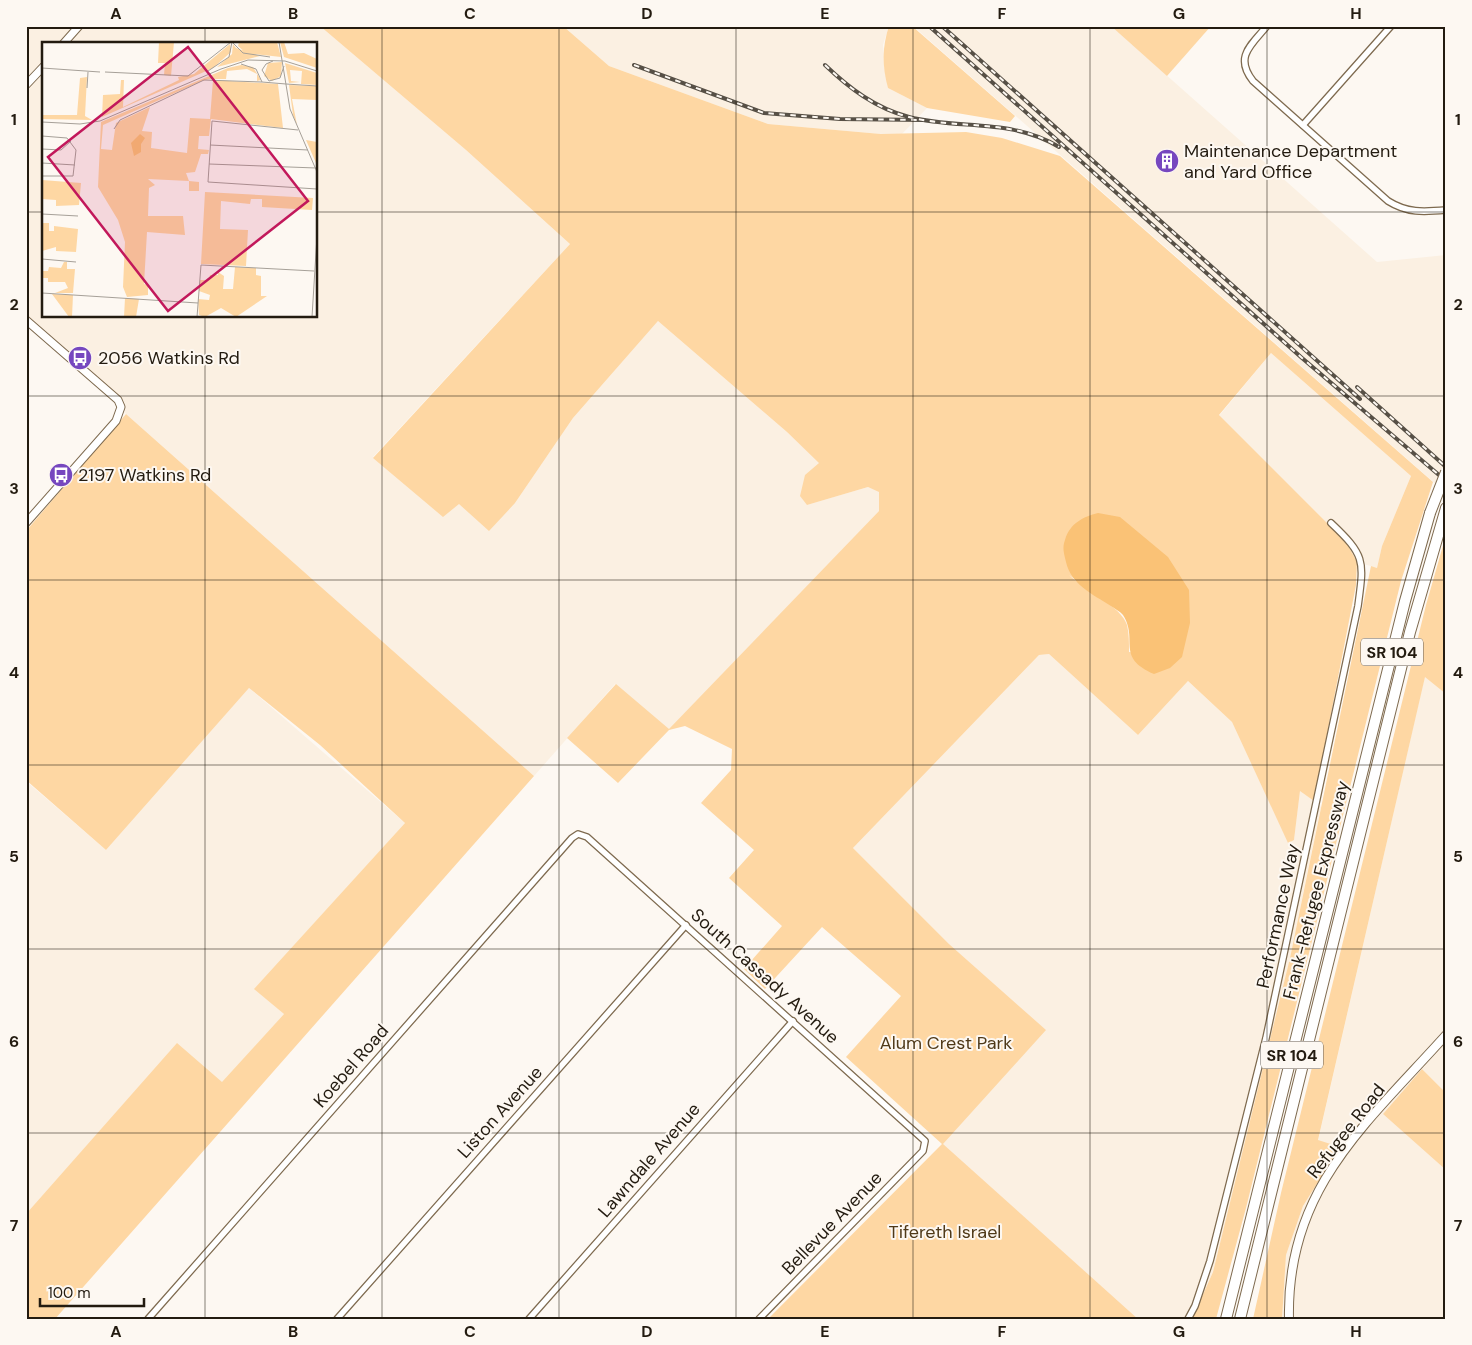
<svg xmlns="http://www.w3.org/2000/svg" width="1472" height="1345" font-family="'DM Sans',sans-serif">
  <rect width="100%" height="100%" fill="#fdf8f2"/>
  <g fill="#fbf0e2" fill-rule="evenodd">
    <path d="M 26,26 L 320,26 L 466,150 L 570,244 L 373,457 L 443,516 L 459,503 L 515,503 L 573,418 L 658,321 L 787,432 L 820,463 L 807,505 L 868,487 L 879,491 L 879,511 L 669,730 L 615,684 L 534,776 L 126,414 L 26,315 ZM 44,44 L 316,44 L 316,316 L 44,316 Z"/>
    <path d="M 563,26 L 889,26 L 883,45 L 888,88 L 927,108 L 902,134 L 881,134 L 768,124 L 609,66 Z"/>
    <path d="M 913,26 L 1111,26 L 1377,262 L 1446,255 L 1446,493 Z"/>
    <path d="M 1271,353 L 1411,476 L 1382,546 L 1377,568 L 1357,562 L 1346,542 L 1219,416 Z"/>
    <path d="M 1049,654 L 1138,735 L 1188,681 L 1232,722 L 1288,842 L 1294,840 L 1300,790 L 1321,807 L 1290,958 L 1237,1180 L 1213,1272 L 1192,1319 L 1138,1319 L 942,1144 L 1045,1030 L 949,944 L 853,848 L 1039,655 Z"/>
    <path d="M 1425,676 L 1446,694 L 1446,1093 L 1422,1069 L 1383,1114 L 1446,1170 L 1446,1319 L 1282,1319 L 1286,1255 L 1303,1206 L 1340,1147 L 1318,1141 Z"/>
    <path d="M 249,688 L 405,823 L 255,989 L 284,1014 L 222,1083 L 177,1044 L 26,1214 L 26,781 L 106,850 Z"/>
  </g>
  <g fill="#fed7a3" fill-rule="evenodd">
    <path d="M 320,26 L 563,26 L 609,66 L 768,124 L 881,134 L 966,132 L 1002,138 L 1060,156 L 1433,482 L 1401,581 L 1246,1208 L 1216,1319 L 1192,1319 L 1213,1272 L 1290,958 L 1371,566 L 1377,568 L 1382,546 L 1411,476 L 1271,353 L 1219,415 L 1346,542 L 1357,562 L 1356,585 L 1314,801 L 1300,791 L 1294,840 L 1288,843 L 1232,722 L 1188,681 L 1138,735 L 1049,654 L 1039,655 L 853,848 L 949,944 L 1046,1030 L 943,1144 L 1138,1319 L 768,1319 L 942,1144 L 846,1057 L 901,996 L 822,927 L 765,989 L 744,969 L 782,926 L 729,878 L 754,850 L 701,803 L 731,770 L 732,749 L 685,726 L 669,730 L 618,783 L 567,738 L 616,684 L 669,729 L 879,511 L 879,492 L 868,487 L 807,505 L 800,496 L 805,475 L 819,463 L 787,432 L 658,321 L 573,418 L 515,503 L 489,531 L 459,504 L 443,517 L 373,458 L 570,244 L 466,150 ZM 1069,575 L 1182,657 L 1129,652 C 1129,643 1129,633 1127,625 C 1122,607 1084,589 1069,575 Z"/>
    <path d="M 889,26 L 912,26 L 1015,116 L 1010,122 L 927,108 L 888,88 C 882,66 882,47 889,26 Z"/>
    <path d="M 1111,26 L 1211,26 L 1167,76 Z"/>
    <path d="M 126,414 L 534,776 L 55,1319 L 26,1319 L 26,1214 L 177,1043 L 222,1082 L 284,1014 L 254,989 L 405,823 L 320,745 L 249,688 L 106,850 L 26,780 L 26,531 Z"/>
    <path d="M 1446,535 L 1446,694 L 1425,677 L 1318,1140 L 1340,1147 L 1303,1206 L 1286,1255 L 1282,1319 L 1253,1319 L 1281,1193 L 1426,605 Z"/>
    <path d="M 1422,1069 L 1446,1093 L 1446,1170 L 1383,1114 Z"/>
  </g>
  <path fill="#fac276" d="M 1098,513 L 1120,517 L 1168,557 L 1189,590 L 1190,623 L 1182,657 L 1170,668 L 1154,674 C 1115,657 1139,640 1123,615 C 1120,611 1115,609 1111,606 C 1092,594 1071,584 1066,562 C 1064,553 1062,548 1065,540 C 1070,523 1083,517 1098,513 Z"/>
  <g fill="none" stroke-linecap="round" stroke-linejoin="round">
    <g stroke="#7e6a4f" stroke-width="8">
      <g id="minor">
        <path d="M 1267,26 C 1251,45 1234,57 1253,81 L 1388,201 C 1407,213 1423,212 1446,210"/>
        <path d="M 1303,125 L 1391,26"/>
        <path d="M 148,1319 L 572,838 L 578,834 L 587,837 L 925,1141 L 923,1151 L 759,1319"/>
        <path d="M 337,1319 L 686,925"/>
        <path d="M 529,1319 L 793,1021"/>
        <path d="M 1188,1319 L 1195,1306 L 1210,1261 L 1266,1038 L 1358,606 C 1364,561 1366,556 1331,523"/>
      </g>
    </g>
    <g stroke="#7e6a4f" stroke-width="9">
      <g id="tertiary">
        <path d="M 63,44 L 79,26"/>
        <path d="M 26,85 L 44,66"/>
        <path d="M 26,320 L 118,400 L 121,407 L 116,421 L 26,523"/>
      </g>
    </g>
    <g stroke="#7e6a4f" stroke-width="10">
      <path id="secondary" d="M 1289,1319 C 1286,1189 1366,1124 1446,1035"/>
    </g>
    <g stroke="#7e6a4f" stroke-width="12">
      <g id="motorway">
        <path d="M 1226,1319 L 1405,601 L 1430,513"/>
        <path d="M 1240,1319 L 1410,632 L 1446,508"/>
      </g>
    </g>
    <use href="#minor" stroke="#fff" stroke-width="5.5"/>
    <use href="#tertiary" stroke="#fff" stroke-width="7"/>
    <use href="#secondary" stroke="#fff" stroke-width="8"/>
    <use href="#motorway" stroke="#fff" stroke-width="10"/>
    <g stroke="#575046" stroke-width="4">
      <g id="rail">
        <path d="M 929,26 L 1302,358 L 1446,481"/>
        <path d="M 942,26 L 1360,399"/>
        <path d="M 634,65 L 764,113 L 840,119 L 924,120"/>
        <path d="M 825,65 C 849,88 875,108 909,117 C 959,130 1012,118 1059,147"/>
        <path d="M 1357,387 L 1446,467"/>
      </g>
    </g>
    <use href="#rail" stroke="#fdf8f2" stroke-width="2" stroke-dasharray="5.5" stroke-linecap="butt"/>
    <g stroke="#7e6a4f" stroke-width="12" stroke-linecap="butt">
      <path id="motorway-bridge" d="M 1430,513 L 1446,472"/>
    </g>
    <use href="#motorway-bridge" stroke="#fff" stroke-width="10"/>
  </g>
  <path fill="none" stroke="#231b10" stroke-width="1" stroke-opacity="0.55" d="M 205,26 L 205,44M 382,26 L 382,1319M 559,26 L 559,1319M 736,26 L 736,1319M 913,26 L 913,1319M 1090,26 L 1090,1319M 1267,26 L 1267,1319M 26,212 L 44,212M 316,212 L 1446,212M 205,316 L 205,1319M 26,396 L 1446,396M 26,580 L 1446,580M 26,765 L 1446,765M 26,949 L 1446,949M 26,1133 L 1446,1133"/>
  <defs>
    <g id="building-disc" transform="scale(1.25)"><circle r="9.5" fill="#7647bf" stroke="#fdf8f2"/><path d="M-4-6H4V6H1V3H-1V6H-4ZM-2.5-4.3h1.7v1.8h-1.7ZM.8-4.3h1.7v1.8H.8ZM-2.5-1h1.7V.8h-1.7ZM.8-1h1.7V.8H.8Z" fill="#fff"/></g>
    <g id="bus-disc" transform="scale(1.25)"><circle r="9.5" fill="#7647bf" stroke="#fdf8f2"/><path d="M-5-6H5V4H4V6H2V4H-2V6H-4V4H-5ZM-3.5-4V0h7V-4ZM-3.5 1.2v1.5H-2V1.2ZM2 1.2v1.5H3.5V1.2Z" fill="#fff"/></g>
  </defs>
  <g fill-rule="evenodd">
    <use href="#building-disc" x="1167" y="161"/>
    <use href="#bus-disc" x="80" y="358"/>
    <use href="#bus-disc" x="61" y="475"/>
  </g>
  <g text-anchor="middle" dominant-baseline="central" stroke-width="4" stroke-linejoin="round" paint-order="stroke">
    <g fill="#fdf8f2" stroke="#645d54" stroke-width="1">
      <rect x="1361" y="638.5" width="62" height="27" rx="4"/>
      <rect x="1261" y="1041.5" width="62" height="27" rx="4"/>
    </g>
    <g font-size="16" font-weight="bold" fill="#231b10">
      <text x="1392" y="652">SR 104</text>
      <text x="1292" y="1055">SR 104</text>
    </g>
    <g font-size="18" fill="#231b10" stroke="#fdf8f2" text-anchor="start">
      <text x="1184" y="151">Maintenance Department<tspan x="1184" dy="21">and Yard Office</tspan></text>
      <text x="98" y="358">2056 Watkins Rd</text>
      <text x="78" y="475">2197 Watkins Rd</text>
    </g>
    <g font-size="18" fill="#231b10" stroke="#fdf8f2">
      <text transform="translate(1316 890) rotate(-76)">Frank-Refugee Expressway</text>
      <text transform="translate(1278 916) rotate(-78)">Performance Way</text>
      <text transform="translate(765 976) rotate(42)">South Cassady Avenue</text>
      <text transform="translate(351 1066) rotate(-49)">Koebel Road</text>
      <text transform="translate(500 1112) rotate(-48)">Liston Avenue</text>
      <text transform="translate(1346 1131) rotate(-52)">Refugee Road</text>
      <text transform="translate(649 1160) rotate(-49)">Lawndale Avenue</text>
      <text transform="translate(832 1223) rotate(-46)">Bellevue Avenue</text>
    </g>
    <g font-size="18" fill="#4f3918" stroke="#fdf8f2">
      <text x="946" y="1043">Alum Crest Park</text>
      <text x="945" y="1232">Tifereth Israel</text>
    </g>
  </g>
  <g transform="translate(42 42)">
    <rect width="275" height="275" fill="#fdf8f2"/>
    <path d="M 117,0 L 132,0 L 129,34 L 122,33 L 123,21 L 116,21 ZM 235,0 L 239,15 L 204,11 L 196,4 L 197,0 ZM 238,0 L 242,0 L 246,12 L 262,11 L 275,17 L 275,26 L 242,15 ZM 188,2 L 189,10 L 171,26 L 60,75 L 61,53 L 78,52 L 79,38 L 82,38 L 81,65 L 137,38 L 136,35 L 152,32 ZM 191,2 L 194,6 L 218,14 L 175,25 L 190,12 ZM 240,20 L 239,34 L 230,39 L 222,34 L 226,21 ZM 243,21 L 275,31 L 275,43 L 259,42 L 260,29 L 248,28 L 249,39 L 258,40 L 247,41 ZM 199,23 L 211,25 L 219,38 L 215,39 L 215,32 L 205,27 L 185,29 L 184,37 L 167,37 L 160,39 L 61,83 L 59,107 L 70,108 L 74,81 L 108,65 L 100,89 L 110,90 L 109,106 L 145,111 L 148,76 L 168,77 L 171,38 L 236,42 L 241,86 L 169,77 L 167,94 L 157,94 L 156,107 L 167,108 L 166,112 L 159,112 L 153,130 L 144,131 L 147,139 L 157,140 L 157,149 L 147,149 L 147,139 L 106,137 L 113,143 L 107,146 L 106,174 L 141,174 L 143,193 L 105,190 L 102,242 L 106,243 L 106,253 L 85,255 L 81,245 L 83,200 L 76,178 L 56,145 L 59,80 L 186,26 ZM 45,35 L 43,74 L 50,78 L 0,77 L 0,73 L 35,73 L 38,36 ZM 247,43 L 275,44 L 275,58 L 250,57 L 255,83 L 251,73 ZM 264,98 L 275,100 L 275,121 L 274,121 ZM 0,138 L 39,141 L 37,163 L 14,164 L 14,158 L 0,157 ZM 163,150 L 271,156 L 270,168 L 220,165 L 220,157 L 209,157 L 208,162 L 179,159 L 178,187 L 206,188 L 204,224 L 159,222 ZM 0,181 L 7,181 L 7,189 L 12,189 L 12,184 L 36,187 L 34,210 L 14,209 L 14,205 L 0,209 ZM 22,220 L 25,220 L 25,227 L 33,227 L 31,251 L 13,251 L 26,246 L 23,240 L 6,240 L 6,236 L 1,236 L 0,242 L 0,229 L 6,229 L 7,225 L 19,226 ZM 193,225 L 214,226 L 214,233 L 219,234 L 219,254 L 225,254 L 194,275 L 179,266 L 163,275 L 157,273 L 156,257 L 167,258 L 168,253 L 157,249 L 158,238 L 167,238 L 168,233 L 176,233 L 176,230 L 182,234 L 181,247 L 191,247 ZM 10,252 L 31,253 L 30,275 L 27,275 ZM 83,256 L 97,257 L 94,275 L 82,275 Z" fill="#fed7a3"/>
    <path d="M 98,92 L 103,96 L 99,102 L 99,110 L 92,114 L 89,101 Z" fill="#fac276"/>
    <path fill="none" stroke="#a6a098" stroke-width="1" d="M 237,0 L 248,67 L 275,130M 191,1 L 201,11 L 228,15M 231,19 L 224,22 L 220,28 L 227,39 L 238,36 L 242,24M 199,22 L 214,27 L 220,40M 0,26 L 58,30M 166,29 L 187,15 L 190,0M 63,30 L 146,34 L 189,0M 220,40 L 244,42M 244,42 L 275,44M 45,46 L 46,30M 0,80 L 38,82 L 58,79 L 179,27 L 206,18 L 243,19 L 275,29M 72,87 L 78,78 L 162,38 L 220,40M 256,88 L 170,79 L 166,140 L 275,147M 0,94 L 25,96 L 34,108 L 31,134 L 0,134M 168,103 L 266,108M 0,107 L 19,108 L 29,99M 0,121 L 33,123M 167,122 L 274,126M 0,172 L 36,174M 0,217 L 34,220M 0,251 L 156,261M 155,275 L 159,223 L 272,229M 270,275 L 275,194"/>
    <path fill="#c2185b" fill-opacity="0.15" stroke="#c2185b" stroke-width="2.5" d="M 146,5 L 266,159 L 126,269 L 6,115 Z"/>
    <rect width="275" height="275" fill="none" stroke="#231b10" stroke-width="2.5"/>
  </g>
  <rect width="1472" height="1345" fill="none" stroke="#fdf8f2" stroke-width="55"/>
  <path d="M40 1298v8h104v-8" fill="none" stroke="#231b10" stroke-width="2.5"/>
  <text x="48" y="1298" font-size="15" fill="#231b10" stroke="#fdf8f2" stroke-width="4" paint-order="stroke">100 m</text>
  <rect x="28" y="28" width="1416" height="1290" fill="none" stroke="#231b10" stroke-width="2"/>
  <g font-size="16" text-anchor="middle" font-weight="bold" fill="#231b10">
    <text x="116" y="19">A</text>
    <text x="293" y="19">B</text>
    <text x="470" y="19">C</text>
    <text x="647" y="19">D</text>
    <text x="825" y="19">E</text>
    <text x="1002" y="19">F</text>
    <text x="1179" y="19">G</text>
    <text x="1356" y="19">H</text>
    <text x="14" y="125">1</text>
    <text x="1458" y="125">1</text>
    <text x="14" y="310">2</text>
    <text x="1458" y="310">2</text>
    <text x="14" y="494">3</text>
    <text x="1458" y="494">3</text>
    <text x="14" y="678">4</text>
    <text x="1458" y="678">4</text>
    <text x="14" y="862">5</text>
    <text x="1458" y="862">5</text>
    <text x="14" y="1047">6</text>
    <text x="1458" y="1047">6</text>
    <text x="14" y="1231">7</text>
    <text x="1458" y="1231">7</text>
    <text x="116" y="1337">A</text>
    <text x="293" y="1337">B</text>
    <text x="470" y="1337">C</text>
    <text x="647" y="1337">D</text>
    <text x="825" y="1337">E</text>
    <text x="1002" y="1337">F</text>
    <text x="1179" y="1337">G</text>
    <text x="1356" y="1337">H</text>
  </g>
</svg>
